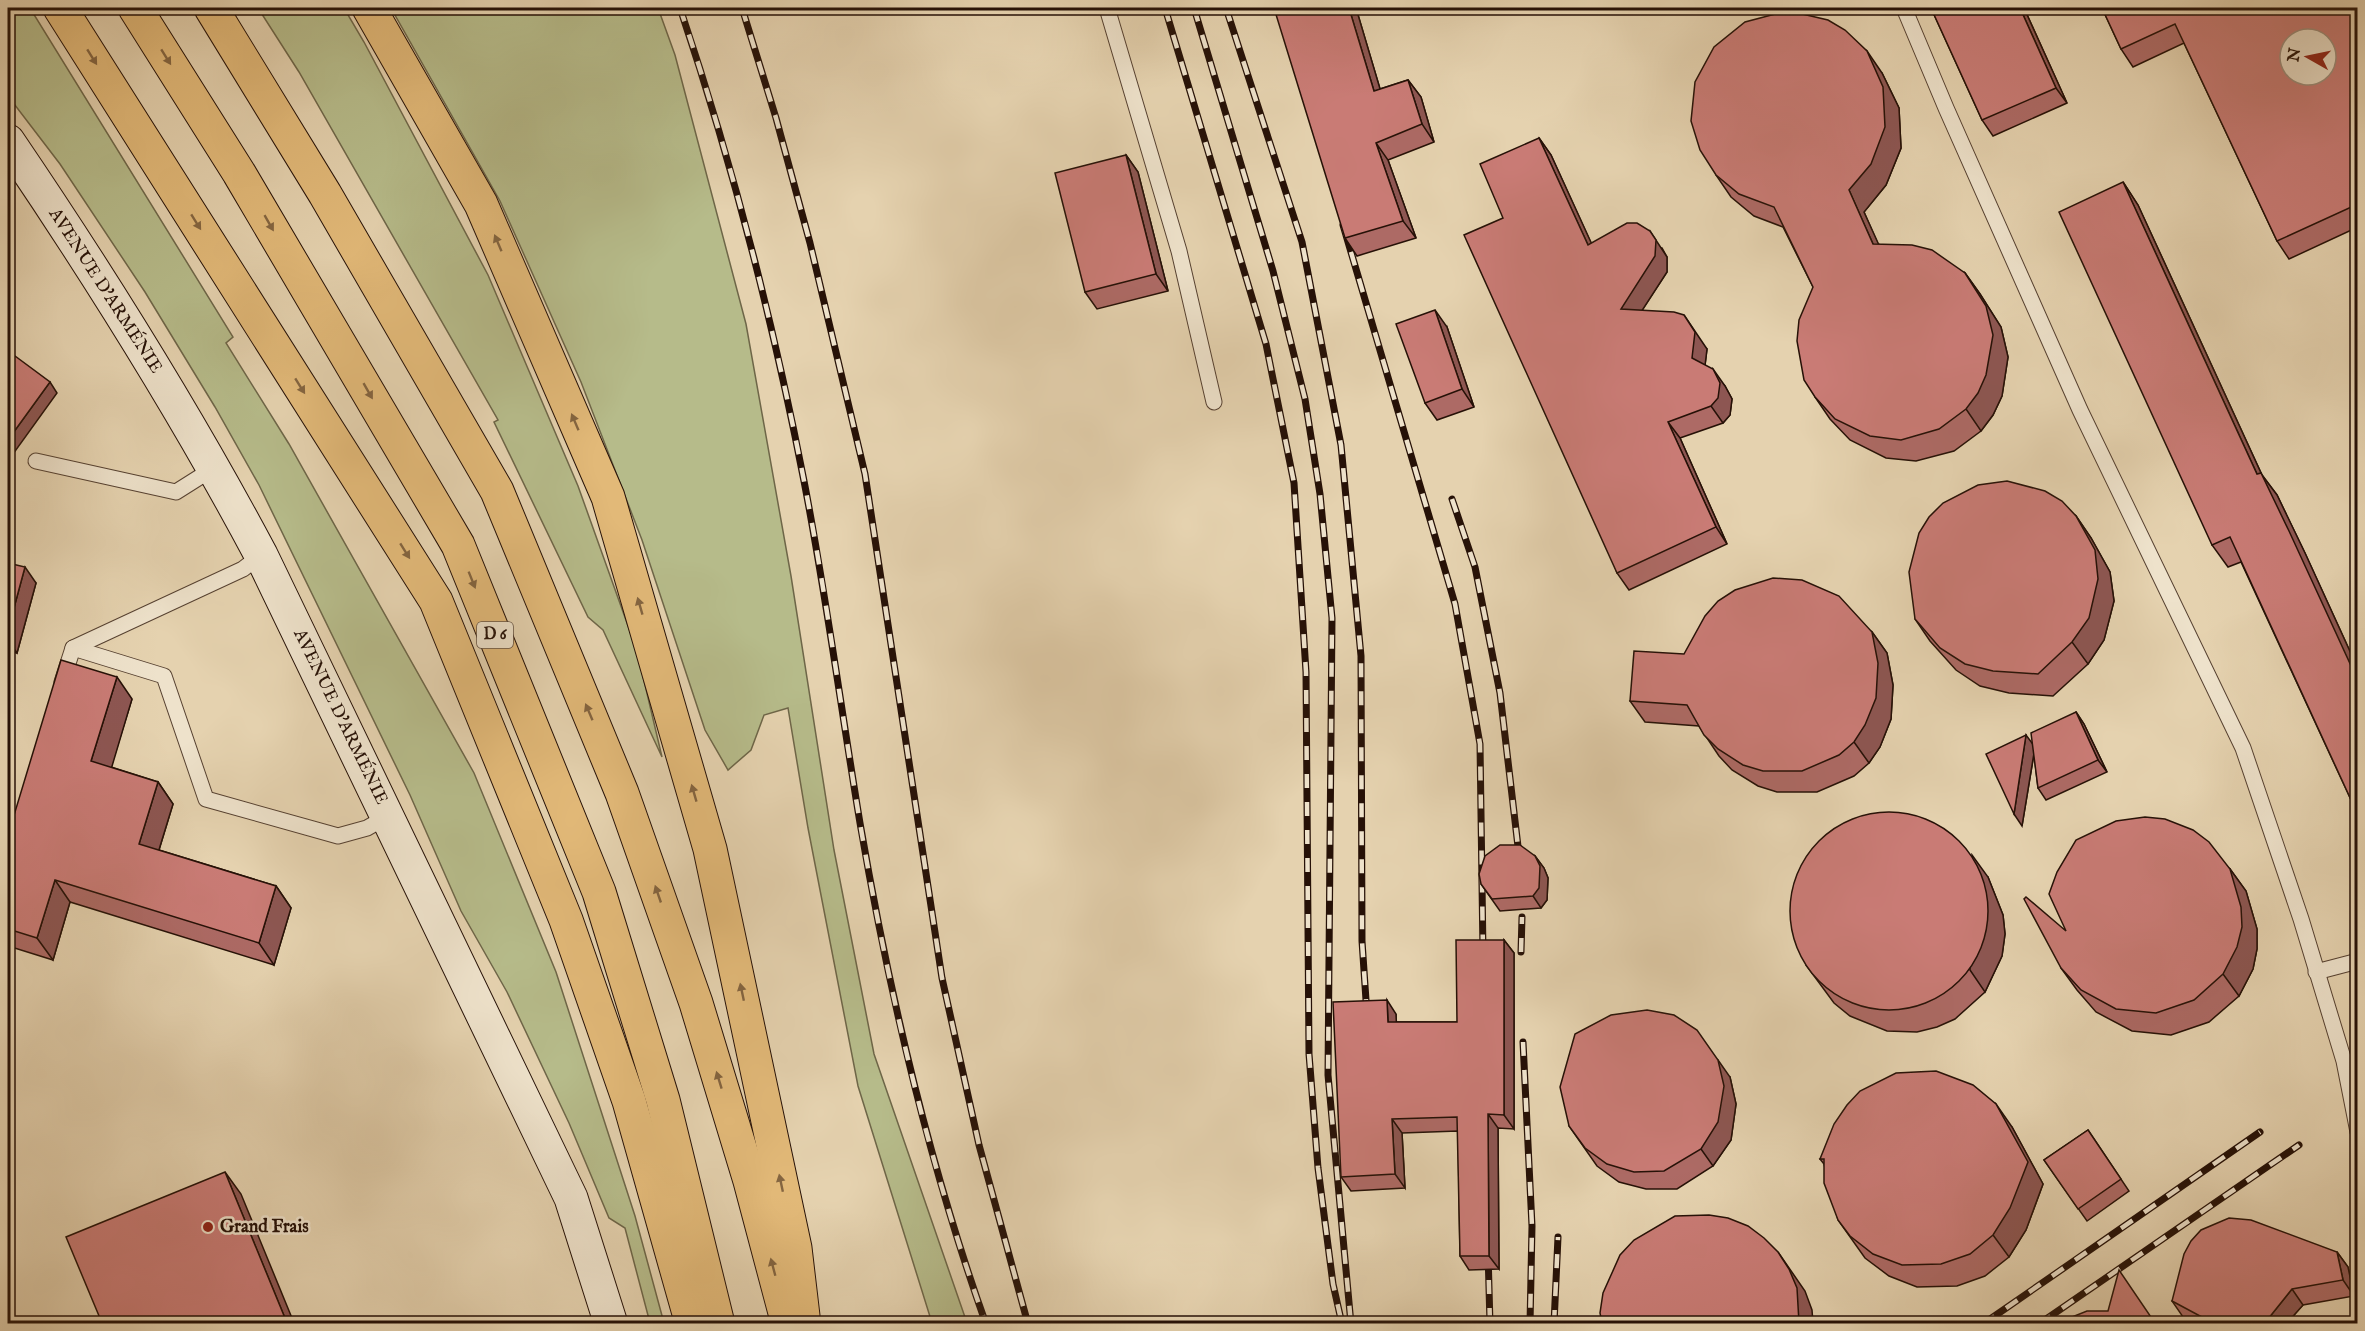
<svg xmlns="http://www.w3.org/2000/svg" width="2365" height="1331" font-family="'IM FELL English',serif">
  <rect width="100%" height="100%" fill="#e5d2af"/>
  <filter id="stains"><feTurbulence type="fractalNoise" baseFrequency=".00333" numOctaves="4"/><feColorMatrix values="0 0 0 0 .2 0 0 0 0 .09 0 0 0 0 .02 0 0 0 .5 -.17"/></filter>
  <radialGradient id="worn" r=".72"><stop offset=".6" stop-color="#630" stop-opacity="0"/><stop offset="1" stop-color="#630" stop-opacity=".3"/></radialGradient>
  <g fill="#b6bb8a" stroke="#6e6648" stroke-width="1.5">
    <path d="M 8,8 L 30,8 L 233,337 L 226,343 L 289,444 L 474,773 L 556,972 L 635,1216 L 664,1323 L 650,1323 L 625,1228 L 609,1218 L 569,1123 L 507,992 L 461,911 L 410,795 L 259,485 L 215,407 L 145,292 L 60,164 L 8,96 Z"/>
    <path d="M 258,8 L 344,8 L 364,42 L 488,275 L 578,486 L 637,651 L 662,757 L 603,630 L 588,617 L 494,422 L 498,420 L 299,72 Z"/>
    <path d="M 391,8 L 658,8 L 675,55 L 746,324 L 791,576 L 834,850 L 874,1054 L 967,1323 L 932,1323 L 858,1086 L 808,828 L 788,708 L 764,715 L 751,750 L 728,770 L 705,730 L 642,540 L 581,382 L 500,201 Z"/>
  </g>
  <g fill="none" stroke-linecap="round" stroke-linejoin="round">
    <g stroke="#564131" stroke-width="17">
      <g id="lane">
        <path d="M 1107,8 L 1179,251 L 1214,402"/>
        <path d="M 1904,8 L 1946,108 L 2080,410 L 2243,748 L 2301,919 L 2344,1061 L 2358,1132"/>
        <path d="M 36,461 L 176,492 L 214,468"/>
        <path d="M 73,648 L 243,569 L 261,555"/>
        <path d="M 62,682 L 73,648 L 164,676 L 206,799 L 338,836 L 367,828 L 388,816"/>
        <path d="M 2316,972 L 2358,961"/>
      </g>
    </g>
    <g stroke="#261107" stroke-width="35">
      <path id="secondary" d="M 8,141 C 99,275 185,412 261,555 L 571,1198 L 611,1324"/>
    </g>
    <g stroke="#261107" stroke-width="35">
      <g id="highway">
        <path d="M 60,8 L 436,601 L 566,920 L 629,1101 L 692,1324"/>
        <path d="M 135,8 L 239,173 L 458,545 L 599,892 L 663,1100 L 718,1324"/>
        <path d="M 211,8 L 325,194 L 497,491 L 622,793 L 696,1003 L 750,1181 L 788,1324"/>
        <path d="M 369,8 L 481,204 L 608,497 L 710,849 L 795,1248 L 803,1316"/>
      </g>
    </g>
    <use href="#lane" stroke="#eee2cb" stroke-width="15"/>
    <use href="#secondary" stroke="#eee2cb" stroke-width="33"/>
    <use href="#highway" stroke="#e2b978" stroke-width="33"/>
    <g stroke="#261107" stroke-width="7">
      <g id="rail">
        <path d="M 680,8 C 732,162 773,321 804,481 C 826,594 841,709 860,823 C 889,992 928,1162 986,1324"/>
        <path d="M 742,8 L 776,118 L 810,243 L 865,474 L 942,978 L 979,1145 L 1028,1324"/>
        <path d="M 1165,8 L 1266,344 L 1294,483 L 1306,672 L 1309,1054 L 1318,1168 L 1333,1284 L 1342,1324"/>
        <path d="M 1194,8 L 1273,271 L 1305,399 L 1320,494 L 1332,618 L 1328,1075 L 1351,1324"/>
        <path d="M 1226,8 L 1302,242 L 1341,445 L 1361,656 L 1362,941 L 1367,1015"/>
        <path d="M 1343,225 L 1455,604 L 1480,744 L 1483,953"/>
        <path d="M 1452,499 L 1475,567 L 1500,693 L 1519,855"/>
        <path d="M 1521,952 L 1522,917"/>
        <path d="M 1523,1042 L 1532,1226 L 1530,1324"/>
        <path d="M 1488,1252 L 1490,1324"/>
        <path d="M 1554,1324 L 1558,1237"/>
        <path d="M 1983,1324 L 2260,1132"/>
        <path d="M 2039,1324 L 2299,1145"/>
      </g>
    </g>
    <use href="#rail" stroke="#eee2cb" stroke-width="4.5" stroke-dasharray="14" stroke-linecap="butt"/>
  </g>
  <g fill="#ad6a65" stroke="#261107" stroke-width="1.5">
    <path d="M 1356,8 L 1380,89 L 1408,80 L 1421,97 L 1434,142 L 1388,160 L 1416,238 L 1357,256 L 1345,238 Z"/>
    <path d="M 1931,8 L 2024,8 L 2067,103 L 1993,136 L 1982,120 Z"/>
    <path d="M 2102,8 L 2358,8 L 2358,227 L 2289,259 L 2277,241 L 2184,43 L 2133,67 L 2121,49 Z"/>
    <path d="M 1882,73 L 1899,108 L 1901,148 L 1886,185 L 1864,212 L 1878,244 L 1965,273 L 1980,294 L 2001,327 L 2008,357 L 2002,396 L 1993,415 L 1981,431 L 1954,451 L 1916,461 L 1886,458 L 1850,440 L 1830,419 L 1815,397 L 1813,287 L 1783,227 L 1754,216 L 1731,197 L 1716,175 Z"/>
    <path d="M 1539,138 L 1551,155 L 1591,243 L 1662,248 L 1667,257 L 1667,272 L 1642,310 L 1707,349 L 1705,365 L 1725,386 L 1732,399 L 1730,415 L 1723,423 L 1680,438 L 1727,544 L 1629,590 L 1617,573 L 1503,218 Z"/>
    <path d="M 1126,155 L 1138,172 L 1168,291 L 1097,309 L 1085,292 Z"/>
    <path d="M 2123,182 L 2138,205 L 2262,475 L 2277,495 L 2305,553 L 2358,669 L 2358,815 L 2241,562 L 2228,567 L 2212,545 Z"/>
    <path d="M 1447,327 L 1474,407 L 1437,420 L 1425,403 Z"/>
    <path d="M 2076,516 L 2091,538 L 2110,572 L 2114,601 L 2104,640 L 2088,664 L 2053,696 L 2009,693 L 1980,686 L 1956,670 L 1930,641 L 1915,619 Z"/>
    <path d="M 8,563 L 36,583 L 17,653 L 8,651 Z"/>
    <path d="M 1872,632 L 1887,653 L 1893,685 L 1891,719 L 1880,747 L 1869,763 L 1854,776 L 1817,792 L 1777,792 L 1758,786 L 1732,770 L 1719,756 L 1699,726 L 1645,722 L 1630,701 Z"/>
    <path d="M 132,699 L 111,767 L 158,782 L 173,804 L 159,850 L 276,886 L 291,908 L 274,965 L 70,902 L 53,960 L 8,946 L 8,835 Z"/>
    <path d="M 2076,712 L 2084,724 L 2107,772 L 2046,800 L 2038,788 L 2034,754 L 2022,826 L 2033,744 Z"/>
    <path d="M 1535,856 L 1544,868 L 1548,878 L 1547,900 L 1541,908 L 1500,911 L 1481,884 Z"/>
    <path d="M 2230,869 L 2246,891 L 2257,929 L 2257,949 L 2253,969 L 2239,996 L 2209,1022 L 2171,1035 L 2132,1031 L 2096,1012 L 2077,990 L 2061,968 L 2066,931 Z"/>
    <path d="M 1988,877 L 2003,915 L 2005,934 L 2002,956 L 1985,992 L 1955,1019 L 1937,1027 L 1917,1032 L 1887,1031 L 1850,1016 L 1834,1003 L 1806,965 Z"/>
    <path d="M 1504,940 L 1514,953 L 1514,1129 L 1498,1128 L 1499,1269 L 1469,1270 L 1460,1256 L 1458,1131 L 1402,1133 L 1405,1188 L 1351,1191 L 1341,1177 L 1396,1014 L 1396,1022 L 1457,1022 Z"/>
    <path d="M 1730,1077 L 1736,1104 L 1731,1140 L 1713,1166 L 1677,1189 L 1646,1189 L 1619,1182 L 1597,1166 L 1569,1126 Z"/>
    <path d="M 2012,1127 L 2043,1184 L 2026,1230 L 2009,1257 L 1985,1276 L 1957,1286 L 1917,1287 L 1889,1276 L 1865,1258 L 1838,1220 L 1824,1164 L 1820,1159 Z"/>
    <path d="M 2088,1130 L 2129,1191 L 2087,1221 L 2044,1160 Z"/>
    <path d="M 2337,1252 L 2348,1267 L 2354,1296 L 2303,1305 L 2287,1323 L 2195,1323 L 2183,1317 L 2172,1301 Z"/>
  </g>
  <g fill="#8d5652" stroke="#261107" stroke-width="1.5">
    <path d="M 1349,8 L 1356,8 L 1386,109 L 1374,91 Z"/>
    <path d="M 2020,8 L 2024,8 L 2067,103 L 2056,88 Z"/>
    <path d="M 1867,51 L 1882,73 L 1899,108 L 1901,148 L 1886,185 L 1864,212 L 1888,265 L 1873,244 L 1849,190 Z"/>
    <path d="M 1408,80 L 1421,97 L 1434,142 L 1422,124 Z"/>
    <path d="M 1539,138 L 1551,155 L 1600,262 L 1588,245 Z"/>
    <path d="M 1376,143 L 1388,160 L 1416,238 L 1403,221 Z"/>
    <path d="M 1126,155 L 1138,172 L 1168,291 L 1156,274 Z"/>
    <path d="M 2123,182 L 2138,205 L 2262,475 L 2277,495 L 2305,553 L 2358,669 L 2358,681 L 2257,474 Z"/>
    <path d="M 1650,231 L 1667,257 L 1667,272 L 1632,326 L 1621,309 Z"/>
    <path d="M 1965,273 L 1980,294 L 2001,327 L 2008,357 L 2002,396 L 1993,415 L 1981,431 L 1966,409 Z"/>
    <path d="M 1435,310 L 1447,327 L 1474,407 L 1462,389 Z"/>
    <path d="M 1684,315 L 1707,349 L 1704,374 L 1692,358 Z"/>
    <path d="M 1713,369 L 1725,386 L 1732,399 L 1730,415 L 1723,423 L 1711,406 Z"/>
    <path d="M 50,382 L 57,393 L 8,461 L 8,440 Z"/>
    <path d="M 1668,422 L 1680,438 L 1727,544 L 1716,527 Z"/>
    <path d="M 2076,516 L 2091,538 L 2110,572 L 2114,601 L 2104,640 L 2088,664 L 2072,642 Z"/>
    <path d="M 25,567 L 36,583 L 17,653 L 8,640 L 8,630 Z"/>
    <path d="M 1872,632 L 1887,653 L 1893,685 L 1891,719 L 1880,747 L 1869,763 L 1854,742 Z"/>
    <path d="M 117,677 L 132,699 L 107,783 L 91,761 Z"/>
    <path d="M 2076,712 L 2084,724 L 2107,772 L 2098,760 Z"/>
    <path d="M 2026,735 L 2035,747 L 2022,826 L 2014,814 Z"/>
    <path d="M 158,782 L 173,804 L 154,866 L 139,844 Z"/>
    <path d="M 1972,855 L 1988,877 L 2003,915 L 2005,934 L 2002,956 L 1985,992 L 1970,970 Z"/>
    <path d="M 1535,856 L 1544,868 L 1548,878 L 1547,900 L 1541,908 L 1533,896 Z"/>
    <path d="M 2230,869 L 2246,891 L 2257,929 L 2257,949 L 2253,969 L 2239,996 L 2223,974 Z"/>
    <path d="M 55,880 L 70,902 L 53,960 L 37,938 Z"/>
    <path d="M 276,886 L 291,908 L 274,965 L 259,943 Z"/>
    <path d="M 1504,940 L 1514,953 L 1514,1129 L 1504,1115 Z"/>
    <path d="M 1387,1000 L 1396,1014 L 1397,1036 L 1388,1022 Z"/>
    <path d="M 1718,1060 L 1730,1077 L 1736,1104 L 1731,1140 L 1713,1166 L 1701,1149 Z"/>
    <path d="M 1996,1104 L 2012,1127 L 2043,1184 L 2026,1230 L 2009,1257 L 1993,1235 Z"/>
    <path d="M 1488,1114 L 1498,1128 L 1499,1269 L 1489,1256 Z"/>
    <path d="M 1392,1119 L 1402,1133 L 1405,1188 L 1395,1174 Z"/>
    <path d="M 225,1172 L 241,1194 L 294,1323 L 287,1323 Z"/>
    <path d="M 1778,1252 L 1805,1291 L 1812,1310 L 1813,1323 L 1799,1323 Z"/>
    <path d="M 2337,1252 L 2348,1267 L 2354,1296 L 2343,1280 Z"/>
    <path d="M 2292,1289 L 2303,1305 L 2287,1323 L 2271,1323 L 2268,1319 Z"/>
  </g>
  <g fill="#c97b75" stroke="#261107" stroke-width="1.5" fill-rule="evenodd">
    <path d="M 1274,8 L 1349,8 L 1374,91 L 1408,80 L 1422,124 L 1376,143 L 1403,221 L 1345,238 Z"/>
    <path d="M 1931,8 L 2020,8 L 2056,88 L 1982,120 Z"/>
    <path d="M 2102,8 L 2358,8 L 2358,204 L 2277,241 L 2175,24 L 2121,49 ZM 2290,39 L 2326,39 L 2326,75 L 2290,75 Z"/>
    <path d="M 1779,13 L 1798,13 L 1828,20 L 1845,30 L 1867,51 L 1883,87 L 1885,127 L 1871,164 L 1849,190 L 1873,244 L 1912,245 L 1932,250 L 1965,273 L 1986,306 L 1993,335 L 1986,375 L 1978,393 L 1966,409 L 1939,429 L 1901,440 L 1870,436 L 1835,419 L 1815,397 L 1804,380 L 1797,341 L 1799,320 L 1813,287 L 1774,207 L 1739,194 L 1716,175 L 1700,150 L 1691,121 L 1695,82 L 1714,47 L 1745,22 Z"/>
    <path d="M 1539,138 L 1588,245 L 1627,223 L 1637,223 L 1650,231 L 1656,240 L 1655,256 L 1621,309 L 1674,312 L 1684,315 L 1695,332 L 1692,358 L 1713,369 L 1720,383 L 1718,398 L 1711,406 L 1668,422 L 1716,527 L 1617,573 L 1464,235 L 1503,218 L 1480,164 Z"/>
    <path d="M 1126,155 L 1156,274 L 1085,292 L 1055,173 Z"/>
    <path d="M 2123,182 L 2257,474 L 2261,473 L 2289,531 L 2358,681 L 2358,815 L 2230,537 L 2212,545 L 2059,212 Z"/>
    <path d="M 1435,310 L 1462,389 L 1425,403 L 1396,324 Z"/>
    <path d="M 8,356 L 12,360 L 15,356 L 50,382 L 8,440 Z"/>
    <path d="M 2007,481 L 2045,491 L 2062,501 L 2076,516 L 2095,550 L 2098,579 L 2089,618 L 2072,642 L 2038,674 L 1993,671 L 1965,664 L 1940,648 L 1915,619 L 1909,572 L 1919,533 L 1929,517 L 1943,503 L 1978,485 Z"/>
    <path d="M 8,563 L 25,567 L 8,630 Z"/>
    <path d="M 1773,578 L 1802,580 L 1839,596 L 1872,632 L 1878,663 L 1876,698 L 1865,725 L 1854,742 L 1839,755 L 1802,771 L 1763,771 L 1743,765 L 1718,749 L 1704,735 L 1687,705 L 1630,701 L 1634,651 L 1684,654 L 1705,616 L 1718,601 L 1735,590 Z"/>
    <path d="M 61,660 L 117,677 L 91,761 L 158,782 L 139,844 L 276,886 L 259,943 L 55,880 L 37,938 L 8,929 L 8,835 Z"/>
    <path d="M 2076,712 L 2098,760 L 2038,788 L 2031,733 Z"/>
    <path d="M 2026,735 L 2014,814 L 1986,754 Z"/>
    <circle cx="1889" cy="911" r="99"/>
    <path d="M 2145,817 L 2165,819 L 2193,830 L 2209,842 L 2230,869 L 2241,907 L 2242,927 L 2237,947 L 2223,974 L 2194,1000 L 2156,1013 L 2116,1009 L 2081,990 L 2061,968 L 2024,899 L 2026,897 L 2066,931 L 2049,894 L 2057,872 L 2076,840 L 2116,821 Z"/>
    <path d="M 1500,845 L 1520,845 L 1535,856 L 1540,866 L 1539,888 L 1533,896 L 1492,899 L 1481,884 L 1479,874 L 1485,856 Z"/>
    <path d="M 1456,940 L 1504,940 L 1504,1115 L 1488,1114 L 1489,1256 L 1460,1256 L 1457,1117 L 1392,1119 L 1395,1174 L 1341,1177 L 1333,1002 L 1387,1000 L 1388,1022 L 1457,1022 Z"/>
    <path d="M 1647,1010 L 1674,1015 L 1697,1030 L 1718,1060 L 1724,1086 L 1718,1122 L 1701,1149 L 1664,1171 L 1634,1172 L 1607,1164 L 1585,1148 L 1569,1126 L 1560,1087 L 1575,1034 L 1611,1015 Z"/>
    <path d="M 1936,1071 L 1973,1085 L 1996,1104 L 2028,1162 L 2010,1208 L 1993,1235 L 1970,1254 L 1941,1264 L 1902,1265 L 1873,1254 L 1850,1236 L 1838,1220 L 1824,1183 L 1824,1159 L 1820,1159 L 1834,1124 L 1847,1105 L 1860,1091 L 1896,1073 Z"/>
    <path d="M 2088,1130 L 2121,1179 L 2078,1209 L 2044,1160 Z"/>
    <path d="M 225,1172 L 287,1323 L 102,1323 L 66,1237 Z"/>
    <path d="M 1709,1215 L 1728,1218 L 1748,1226 L 1764,1238 L 1778,1252 L 1789,1269 L 1797,1288 L 1799,1323 L 1602,1323 L 1600,1313 L 1603,1293 L 1620,1255 L 1634,1240 L 1675,1216 Z"/>
    <path d="M 2229,1218 L 2251,1220 L 2337,1252 L 2343,1280 L 2292,1289 L 2268,1319 L 2259,1323 L 2213,1323 L 2172,1301 L 2184,1254 L 2191,1241 L 2201,1230 Z"/>
    <path d="M 2119,1270 L 2155,1323 L 2057,1323 L 2087,1311 L 2108,1311 Z"/>
  </g>
  <defs><path id="oneway-solid" d="M-6-.8H1V-3.2L6.5 0L1 3.2V.8H-6Z" transform="scale(1.5)"/></defs>
  <g fill="#846540">
    <use href="#oneway-solid" transform="translate(92 57) rotate(58)"/>
    <use href="#oneway-solid" transform="translate(166 57) rotate(58)"/>
    <use href="#oneway-solid" transform="translate(196 222) rotate(58)"/>
    <use href="#oneway-solid" transform="translate(269 223) rotate(60)"/>
    <use href="#oneway-solid" transform="translate(498 243) rotate(-113)"/>
    <use href="#oneway-solid" transform="translate(300 386) rotate(58)"/>
    <use href="#oneway-solid" transform="translate(368 391) rotate(60)"/>
    <use href="#oneway-solid" transform="translate(575 422) rotate(-113)"/>
    <use href="#oneway-solid" transform="translate(405 551) rotate(58)"/>
    <use href="#oneway-solid" transform="translate(472 580) rotate(68)"/>
    <use href="#oneway-solid" transform="translate(640 606) rotate(-106)"/>
    <use href="#oneway-solid" transform="translate(589 712) rotate(-113)"/>
    <use href="#oneway-solid" transform="translate(694 793) rotate(-106)"/>
    <use href="#oneway-solid" transform="translate(658 894) rotate(-109)"/>
    <use href="#oneway-solid" transform="translate(742 992) rotate(-102)"/>
    <use href="#oneway-solid" transform="translate(719 1080) rotate(-107)"/>
    <use href="#oneway-solid" transform="translate(781 1183) rotate(-102)"/>
    <use href="#oneway-solid" transform="translate(773 1267) rotate(-105)"/>
  </g>
  <circle fill="#8f2418" stroke="#eee2cb" stroke-width="2" cx="208" cy="1227" r="6"/>
  <g text-anchor="middle" dominant-baseline="central" stroke-width="5" stroke-linejoin="round" paint-order="stroke">
    <rect fill="#eee2cb" stroke="#625042" stroke-width="1.5" x="477" y="622" width="36" height="26" rx="4.5"/>
    <g font-size="16" font-weight="bold" fill="#261107">
      <text x="495" y="635">D 6</text>
    </g>
    <g font-size="18" fill="#261107" stroke="#eee2cb">
      <text transform="translate(105 291) rotate(57)">AVENUE D'ARMÉNIE</text>
      <text transform="translate(340 717) rotate(64)">AVENUE D'ARMÉNIE</text>
    </g>
    <g font-size="18" font-weight="bold" fill="#261107" stroke="#eee2cb" text-anchor="start">
      <text x="220" y="1227">Grand Frais</text>
    </g>
  </g>
  <rect width="2365" height="1331" fill="none" stroke="#e5d2af" stroke-width="30"/>
  <rect x="9" y="9" width="2347" height="1313" fill="none" stroke="#261107" stroke-width="3"/>
  <rect x="15" y="15" width="2335" height="1301" fill="none" stroke="#261107" stroke-width="1.5"/>
  <g transform="translate(2308 57) rotate(279)"><circle r="28" fill="#eee2cb" stroke="#9e8e7d" stroke-width="1.5"/>
  <path d="M0-4.5L10 22L0 15L-10 22Z" fill="#8f2418"/>
  <text y="-9" font-size="16" font-weight="bold" text-anchor="middle" fill="#261107">N</text>
  </g>
  <rect width="100%" height="100%" filter="url(#stains)"/>
  <rect width="100%" height="100%" fill="url(#worn)"/>
</svg>
